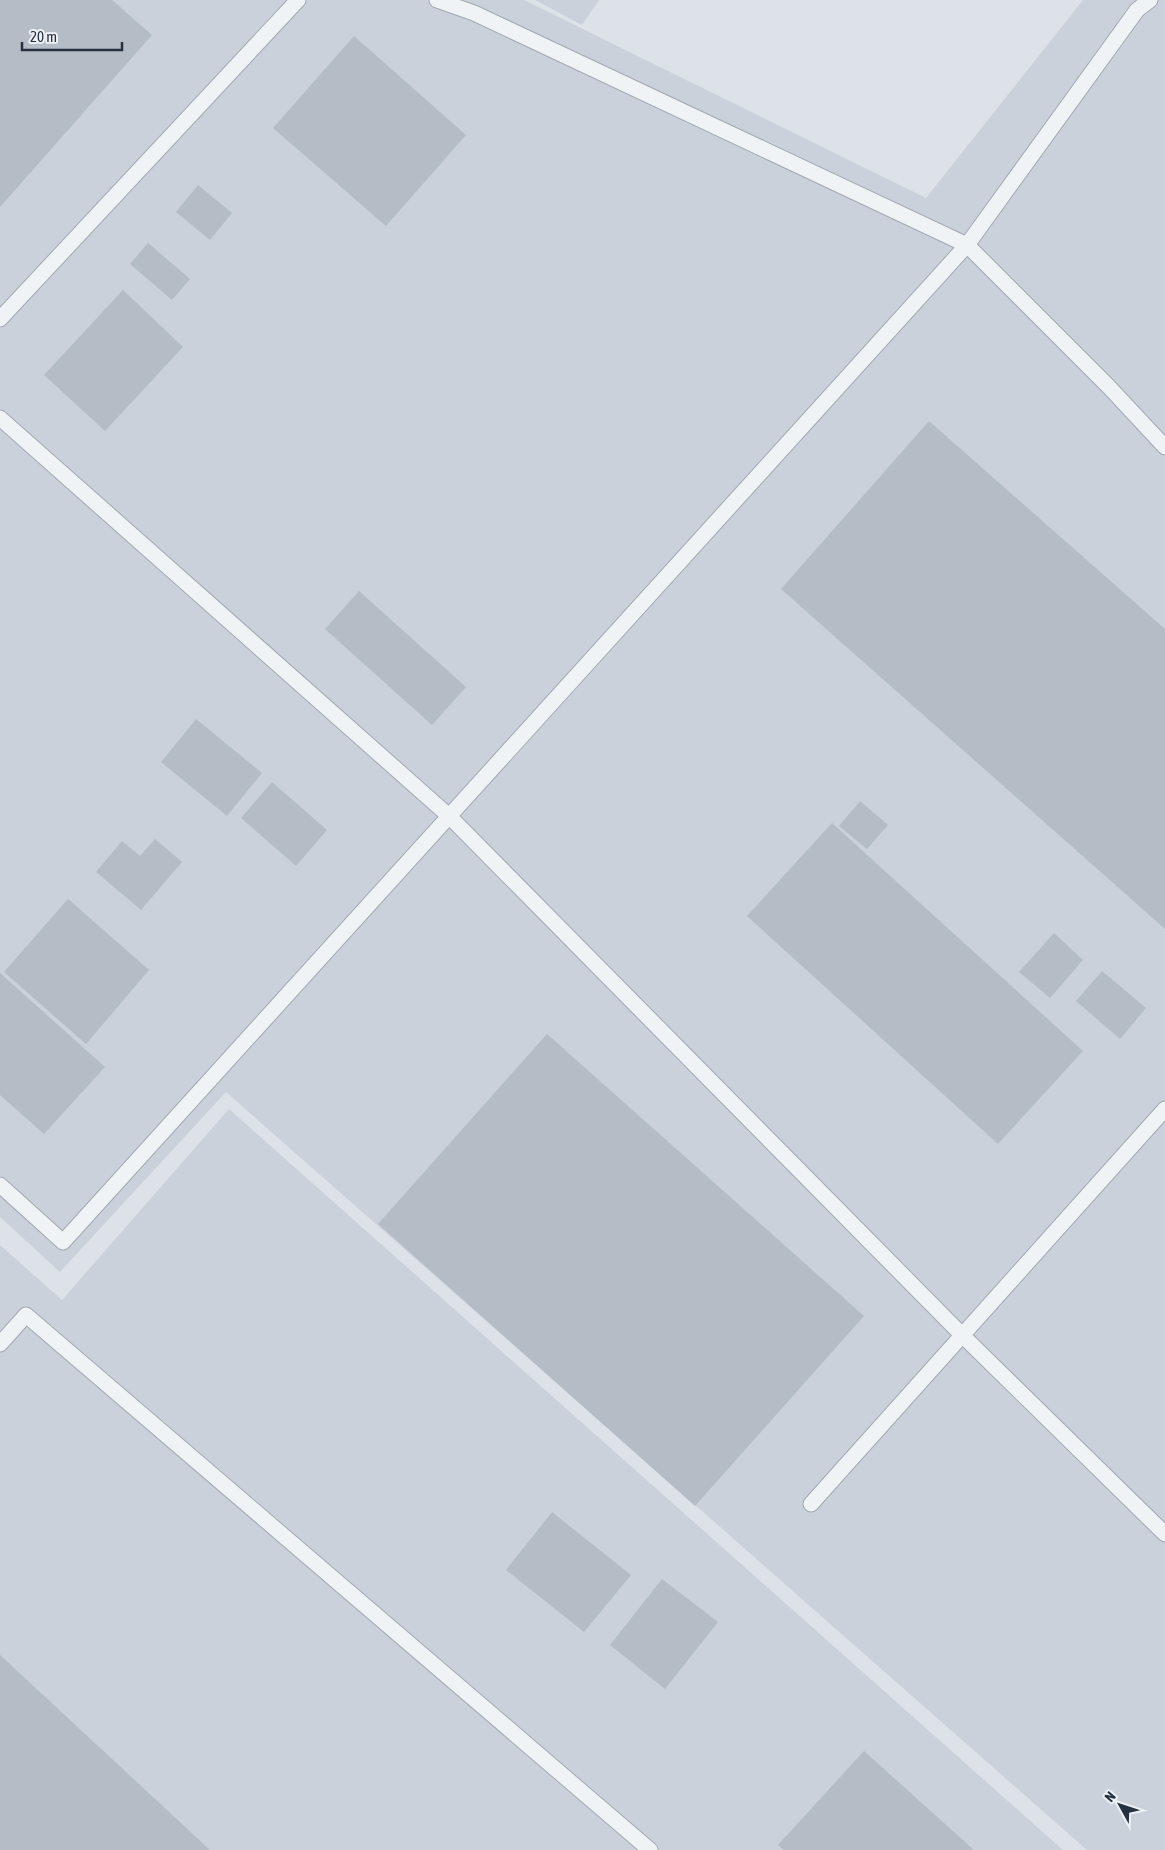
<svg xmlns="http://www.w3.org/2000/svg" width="1165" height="1850" font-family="'Asap Condensed',sans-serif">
  <rect width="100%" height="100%" fill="#dde2e8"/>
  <g fill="#cbd1da">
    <path d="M 0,0 L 524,0 L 926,198 L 1083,0 L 1165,0 L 1165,1850 L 1087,1850 L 226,1092 L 60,1272 L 0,1217 Z"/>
    <path d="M 535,0 L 599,0 L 582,25 Z"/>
    <path d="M 229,1109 L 1063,1850 L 0,1850 L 0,1245 L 62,1300 Z"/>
  </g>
  <g fill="#b4bcc5">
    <path d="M 0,0 L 112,0 L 152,35 L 0,207 Z"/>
    <path d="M 354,36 L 466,135 L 386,226 L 273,128 Z"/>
    <path d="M 198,185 L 232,213 L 210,240 L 176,212 Z"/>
    <path d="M 148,243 L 190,279 L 172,300 L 130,264 Z"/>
    <path d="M 123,290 L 183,347 L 105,431 L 44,375 Z"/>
    <path d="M 929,421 L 1165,629 L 1165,929 L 781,589 Z"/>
    <path d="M 359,591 L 466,687 L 432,725 L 325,629 Z"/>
    <path d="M 196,719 L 262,773 L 227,816 L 161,762 Z"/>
    <path d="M 272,782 L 327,830 L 296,866 L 241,818 Z"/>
    <path d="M 860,801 L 888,825 L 867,849 L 839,826 Z"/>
    <path d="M 832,823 L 1083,1051 L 998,1144 L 747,916 Z"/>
    <path d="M 155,839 L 182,862 L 141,910 L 96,872 L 122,841 L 140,856 Z"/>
    <path d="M 68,899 L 149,970 L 86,1044 L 4,972 Z"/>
    <path d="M 1054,933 L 1083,960 L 1050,998 L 1019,972 Z"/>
    <path d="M 1102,971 L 1146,1008 L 1120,1039 L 1076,1001 Z"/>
    <path d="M 0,973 L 105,1067 L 44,1134 L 0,1095 Z"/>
    <path d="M 547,1034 L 864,1316 L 695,1506 L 378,1224 Z"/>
    <path d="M 552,1512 L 631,1575 L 584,1632 L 506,1570 Z"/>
    <path d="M 662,1579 L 718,1622 L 665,1689 L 610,1645 Z"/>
    <path d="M 0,1655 L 210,1850 L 0,1850 Z"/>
    <path d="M 864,1751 L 974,1850 L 784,1850 L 778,1845 Z"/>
  </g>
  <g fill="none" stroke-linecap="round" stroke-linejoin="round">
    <g stroke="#a2a9b2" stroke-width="17">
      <g id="service">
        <path d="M 437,0 L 474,13 L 967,245 L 1109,387 L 1165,447"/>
        <path d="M 0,319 L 298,0"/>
        <path d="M 0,418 L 449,816 L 962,1335 L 1165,1534"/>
        <path d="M 0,1185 L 63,1242 L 967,245 L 1137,10 L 1150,0"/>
        <path d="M 0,1344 L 26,1315 L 650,1850"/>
        <path d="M 811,1504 L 1165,1109"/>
      </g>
    </g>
    <use href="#service" stroke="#f0f3f6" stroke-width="15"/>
  </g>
  <g transform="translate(1120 1805) rotate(310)" stroke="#edf1f5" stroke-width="4" paint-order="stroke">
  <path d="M0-4L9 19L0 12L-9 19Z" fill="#26313f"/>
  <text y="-8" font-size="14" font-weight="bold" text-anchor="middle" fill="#26313f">N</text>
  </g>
  <path d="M22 42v8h100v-8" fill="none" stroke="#26313f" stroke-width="2.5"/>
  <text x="30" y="42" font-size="15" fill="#26313f" stroke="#edf1f5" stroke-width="4" paint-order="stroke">20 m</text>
</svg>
